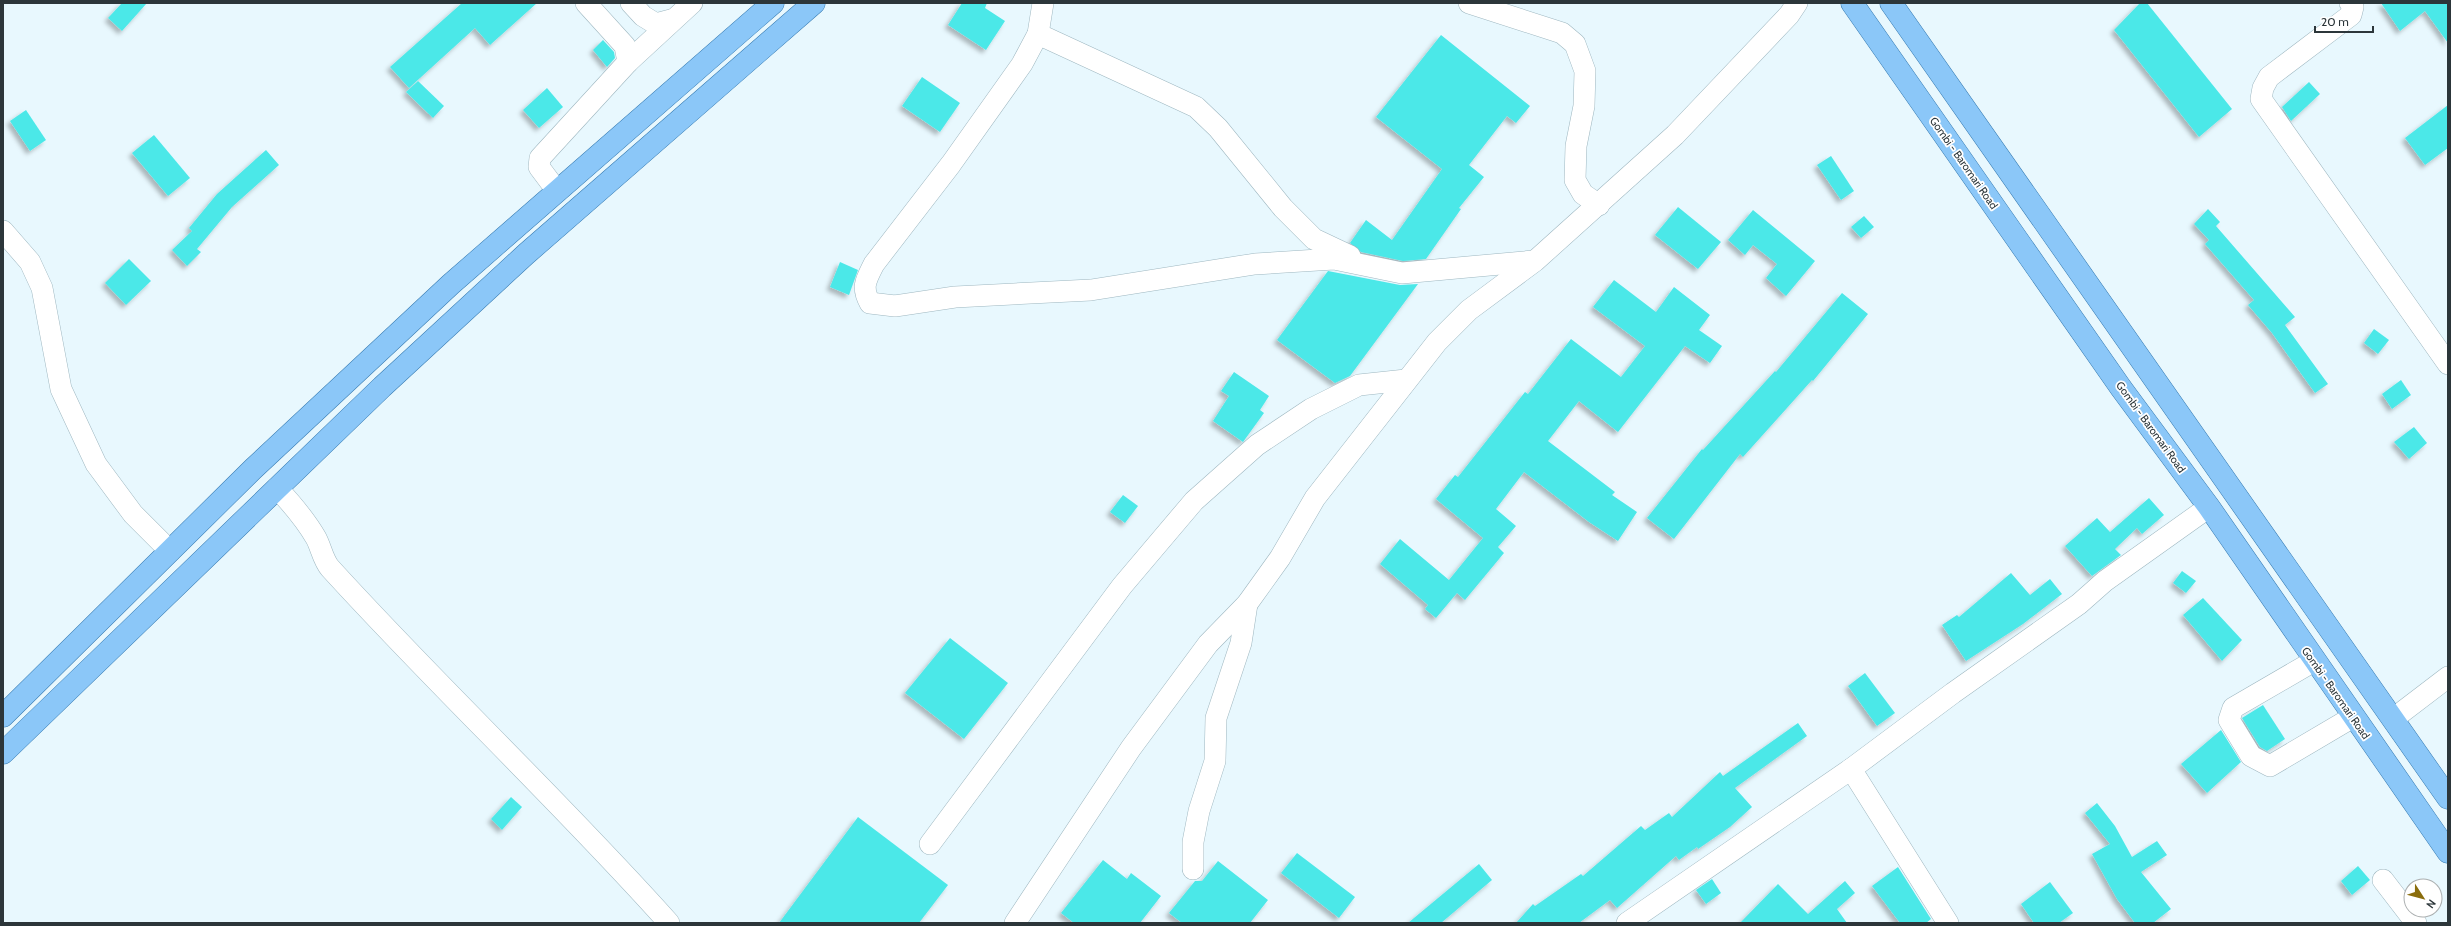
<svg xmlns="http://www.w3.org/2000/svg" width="2451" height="926" font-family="Cabin,sans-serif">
  <defs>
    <filter id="shadow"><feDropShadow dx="-3.5" dy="3.5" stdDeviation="2" flood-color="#0004"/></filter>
  </defs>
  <rect width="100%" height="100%" fill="#e8f8fe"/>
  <g fill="#4ce8e8" filter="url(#shadow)">
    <path d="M 122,3 L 147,3 L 122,31 L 108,18 Z"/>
    <path d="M 462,3 L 537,3 L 490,45 L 475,28 L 409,88 L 390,67 Z"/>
    <path d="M 962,3 L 987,3 L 985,8 L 1005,21 L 986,50 L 948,25 Z"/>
    <path d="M 2140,3 L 2147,3 L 2232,109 L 2199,137 L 2114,30 Z"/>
    <path d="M 2381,3 L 2448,3 L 2448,43 L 2425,11 L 2400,31 Z"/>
    <path d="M 1441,35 L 1530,106 L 1516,123 L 1507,116 L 1469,165 L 1484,177 L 1459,208 L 1461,209 L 1426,259 L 1403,261 L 1361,252 L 1350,243 L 1366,220 L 1392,240 L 1442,169 L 1376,117 Z"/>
    <path d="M 603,40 L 614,52 L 615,58 L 607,67 L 593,50 Z"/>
    <path d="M 922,77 L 960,103 L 940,132 L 902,106 Z"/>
    <path d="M 418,81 L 444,106 L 433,118 L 406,92 Z"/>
    <path d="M 2309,82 L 2320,94 L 2291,121 L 2282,107 Z"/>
    <path d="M 547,88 L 563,107 L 539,128 L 523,110 Z"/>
    <path d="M 2448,105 L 2448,148 L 2425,165 L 2405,138 Z"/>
    <path d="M 26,110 L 46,140 L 30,151 L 10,121 Z"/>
    <path d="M 154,135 L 190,178 L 168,196 L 132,153 Z"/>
    <path d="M 266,150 L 279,165 L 232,207 L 197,249 L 201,252 L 187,266 L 172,250 L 192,231 L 189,228 L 217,194 Z"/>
    <path d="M 1831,156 L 1854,191 L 1841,200 L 1817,165 Z"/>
    <path d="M 1678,207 L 1721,242 L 1698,269 L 1655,235 Z"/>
    <path d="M 2208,209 L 2220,222 L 2216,226 L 2295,317 L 2285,325 L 2328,384 L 2315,393 L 2272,333 L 2248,305 L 2254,300 L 2205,244 L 2209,240 L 2194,224 Z"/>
    <path d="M 1753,210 L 1815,261 L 1786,296 L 1766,278 L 1777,264 L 1753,245 L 1745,255 L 1728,240 Z"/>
    <path d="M 1864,216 L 1874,227 L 1861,238 L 1851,227 Z"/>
    <path d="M 129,259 L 151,281 L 126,305 L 105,283 Z"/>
    <path d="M 840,262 L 858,270 L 849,295 L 830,287 Z"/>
    <path d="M 1328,271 L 1400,285 L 1418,284 L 1350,376 L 1335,383 L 1277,340 Z"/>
    <path d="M 1614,280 L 1656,312 L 1674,287 L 1710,315 L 1699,330 L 1722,346 L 1710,363 L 1685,346 L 1618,432 L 1579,401 L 1548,441 L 1615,492 L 1612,495 L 1637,512 L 1618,541 L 1589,522 L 1524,472 L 1496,509 L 1516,526 L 1498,547 L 1504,553 L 1465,600 L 1457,593 L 1436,618 L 1425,609 L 1428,605 L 1380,564 L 1400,539 L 1449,580 L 1483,538 L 1436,499 L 1455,475 L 1458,477 L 1525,392 L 1528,394 L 1571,339 L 1621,377 L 1645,346 L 1593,307 Z"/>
    <path d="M 1842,293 L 1868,314 L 1813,381 L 1812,380 L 1743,457 L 1740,454 L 1674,539 L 1647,518 L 1702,449 L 1703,450 L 1775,371 L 1776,372 Z"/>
    <path d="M 2374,329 L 2389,340 L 2378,354 L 2364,343 Z"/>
    <path d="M 1234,372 L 1269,396 L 1260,410 L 1264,413 L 1243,442 L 1213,421 L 1229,396 L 1221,391 Z"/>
    <path d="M 2401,380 L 2411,395 L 2392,409 L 2382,394 Z"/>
    <path d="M 2414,427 L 2427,443 L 2409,459 L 2394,442 Z"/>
    <path d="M 1123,495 L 1138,506 L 1125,523 L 1110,512 Z"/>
    <path d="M 2149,498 L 2164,515 L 2142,534 L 2137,528 L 2115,549 L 2121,555 L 2092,576 L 2065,546 L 2097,518 L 2110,532 Z"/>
    <path d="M 2182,571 L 2196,581 L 2186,593 L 2173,583 Z"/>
    <path d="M 2011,573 L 2030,595 L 2050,579 L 2062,594 L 2023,624 L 1966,661 L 1942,625 L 1957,615 L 1959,617 Z"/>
    <path d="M 2203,598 L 2242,640 L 2222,661 L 2183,615 Z"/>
    <path d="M 950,638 L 1008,683 L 964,739 L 905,693 Z"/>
    <path d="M 1865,673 L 1895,713 L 1877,726 L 1848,686 Z"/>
    <path d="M 2263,705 L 2285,739 L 2267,751 L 2260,747 L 2242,718 Z"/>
    <path d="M 1798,723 L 1807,736 L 1735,788 L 1752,807 L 1730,827 L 1698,849 L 1697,847 L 1679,860 L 1676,856 L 1617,908 L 1610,900 L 1579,923 L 1516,923 L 1533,904 L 1535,906 L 1581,874 L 1583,876 L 1641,826 L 1645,830 L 1669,813 L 1672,817 L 1720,772 L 1723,776 Z"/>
    <path d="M 2221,730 L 2241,762 L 2207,793 L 2181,764 Z"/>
    <path d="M 511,797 L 522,807 L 502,830 L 491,819 Z"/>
    <path d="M 2097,803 L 2115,826 L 2132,857 L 2157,841 L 2167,855 L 2141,872 L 2171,909 L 2153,923 L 2135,923 L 2117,899 L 2092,854 L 2110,844 L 2085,813 Z"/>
    <path d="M 858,817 L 948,885 L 919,923 L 779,923 Z"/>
    <path d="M 1297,853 L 1355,897 L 1339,918 L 1281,873 Z"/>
    <path d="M 1103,860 L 1127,879 L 1131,873 L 1161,896 L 1140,923 L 1074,923 L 1061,913 Z"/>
    <path d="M 1218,861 L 1268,900 L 1250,923 L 1182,923 L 1169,913 L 1195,881 L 1202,881 Z"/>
    <path d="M 1479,864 L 1492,880 L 1441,923 L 1408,923 Z"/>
    <path d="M 2358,866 L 2370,880 L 2352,895 L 2341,881 Z"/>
    <path d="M 1898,867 L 1931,919 L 1926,923 L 1900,923 L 1872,886 Z"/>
    <path d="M 1712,879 L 1721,893 L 1706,904 L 1696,890 Z"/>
    <path d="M 1845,881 L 1855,893 L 1837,909 L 1847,923 L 1740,923 L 1778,884 L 1808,914 Z"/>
    <path d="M 2050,882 L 2073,913 L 2059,923 L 2034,923 L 2021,904 Z"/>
  </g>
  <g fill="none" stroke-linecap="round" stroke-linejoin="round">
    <g stroke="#9eb7c0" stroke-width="22">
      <g id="minor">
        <path d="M 586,3 L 625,46 L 628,62"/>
        <path d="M 631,3 L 643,16 L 656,24 L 671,20"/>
        <path d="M 1043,3 L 1038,34 L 1022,64 L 951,164 L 874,264 C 866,280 861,287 870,303 L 895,306 L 955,297 L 1091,290 L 1255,264 L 1334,259 L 1402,273 L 1534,261"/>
        <path d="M 1469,3 L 1562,33 L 1575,44 L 1585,71 L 1584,106 L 1576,146 L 1575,180 L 1583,194 L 1599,205"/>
        <path d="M 2350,3 L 2353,7 L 2351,15 L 2269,77 L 2263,88 L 2261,99 L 2448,364"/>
        <path d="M 1038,34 L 1196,107 L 1218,128 L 1283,208 L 1314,239 L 1350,256"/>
        <path d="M 557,191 L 539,167 L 540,158 L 628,62 L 692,3"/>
        <path d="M 3,231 L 30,262 L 42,288 L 61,389 L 96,464 L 133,514 L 170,551"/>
        <path d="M 277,488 C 292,504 305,519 316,538 C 321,547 323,560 330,568 C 440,689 560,801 669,923"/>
        <path d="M 2314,661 L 2233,708 L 2229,720 L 2251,756 L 2270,766 L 2353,717"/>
        <path d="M 2393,719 L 2448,677"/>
        <path d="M 1851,769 L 1948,923"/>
        <path d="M 930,844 L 1122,586 L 1194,501 L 1257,445 L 1311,409 L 1359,385 L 1406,380"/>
        <path d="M 1193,869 L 1193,842 L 1199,811 L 1215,761 L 1216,718 L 1241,643 L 1247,604"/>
        <path d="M 2383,880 L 2416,923"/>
        <path d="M 1015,923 L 1131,748 L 1208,644 L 1247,604 L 1280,558 L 1315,498 L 1437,342 L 1469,310 L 1535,261 L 1675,135 L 1789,15 L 1797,3"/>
        <path d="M 1627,923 L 1851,769 L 1953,693 L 2079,604 L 2105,581 L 2209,507"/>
      </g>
    </g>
    <g stroke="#387cb2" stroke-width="23">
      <g id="major">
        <path d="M 1852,3 L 2121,388 L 2209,507 L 2448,852"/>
        <path d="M 1891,3 L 2448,798"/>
        <path d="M 3,716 L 253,469 L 451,284 L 773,3"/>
        <path d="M 3,753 L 382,387 L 526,254 L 814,3"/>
      </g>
    </g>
    <use href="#minor" stroke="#fff" stroke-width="21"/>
    <use href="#major" stroke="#8bc7f8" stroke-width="22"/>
  </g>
  <g text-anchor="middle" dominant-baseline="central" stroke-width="3.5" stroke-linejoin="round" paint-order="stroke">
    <g font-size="11" fill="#2c363a" stroke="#fff">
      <text transform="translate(1964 163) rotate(55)">Gombi - Baromari Road</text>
      <text transform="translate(2151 427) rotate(54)">Gombi - Baromari Road</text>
      <text transform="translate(2336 693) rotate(55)">Gombi - Baromari Road</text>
    </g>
  </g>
  <rect width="2451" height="926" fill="none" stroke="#2c363a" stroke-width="8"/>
  <g transform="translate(2423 898) rotate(126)"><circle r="19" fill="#ffffff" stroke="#abafb0"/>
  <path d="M0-3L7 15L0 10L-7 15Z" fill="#8a6d0d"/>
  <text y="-6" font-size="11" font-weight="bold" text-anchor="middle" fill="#2c363a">N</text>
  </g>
  <path d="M2315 26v6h58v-6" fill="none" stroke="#2c363a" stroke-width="2"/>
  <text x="2321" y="26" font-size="12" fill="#2c363a" stroke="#ffffff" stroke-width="3" paint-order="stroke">20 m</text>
</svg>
